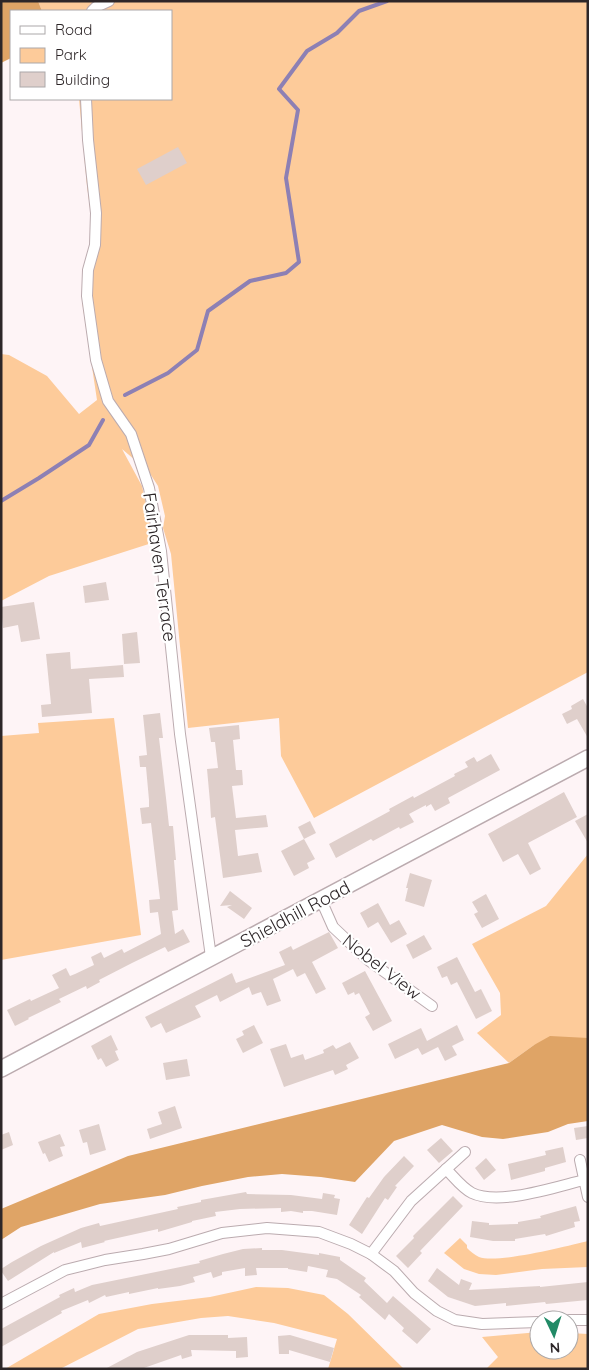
<svg xmlns="http://www.w3.org/2000/svg" width="589" height="1370" font-family="Quicksand,sans-serif">
  <rect width="100%" height="100%" fill="#fef4f6"/>
  <g fill="#fdcb9a">
    <path d="M 38,1 L 588,1 L 588,672 L 314,818 L 281,756 L 279,718 L 188,728 L 171,554 L 163,528 L 165,516 L 158,486 L 149,472 L 122,449 L 142,486 L 155,542 L 49,576 L 1,601 L 1,354 L 9,355 L 47,376 L 79,414 L 97,400 L 82,301 L 84,270 L 90,244 L 91,215 L 87,186 L 79,99 L 171,99 L 171,11 L 42,11 Z"/>
    <path d="M 114,718 L 141,935 L 1,960 L 1,736 L 39,733 L 38,723 Z"/>
    <path d="M 588,854 L 588,1038 L 534,1045 L 509,1063 L 477,1033 L 501,1015 L 500,993 L 472,944 L 546,906 Z"/>
    <path d="M 460,1238 L 467,1245 L 467,1248 C 470,1251 475,1255 479,1257 C 497,1264 567,1246 588,1241 L 588,1267 L 542,1269 L 496,1275 L 479,1274 L 464,1269 L 444,1253 Z"/>
    <path d="M 256,1287 L 288,1288 L 324,1295 L 348,1314 L 404,1369 L 328,1369 L 337,1339 L 274,1323 L 228,1316 L 201,1318 L 138,1329 L 60,1369 L 5,1369 L 99,1314 L 152,1304 L 210,1297 Z"/>
    <path d="M 539,1332 L 539,1350 L 569,1350 L 569,1333 L 588,1334 L 588,1369 L 486,1369 L 498,1357 L 482,1337 Z"/>
  </g>
  <g fill="#dfa466">
    <path d="M 1,1 L 38,1 L 42,11 L 11,11 L 11,58 L 1,63 Z"/>
    <path d="M 550,1036 L 588,1038 L 588,1121 L 568,1124 L 548,1132 L 503,1139 L 482,1137 L 442,1125 L 394,1141 L 355,1182 L 321,1177 L 282,1174 L 248,1177 L 202,1186 L 165,1195 L 100,1204 L 21,1227 L 1,1240 L 1,1209 L 128,1156 L 509,1063 L 534,1045 Z"/>
  </g>
  <g fill="none" stroke-linecap="round" stroke-linejoin="round">
    <g stroke="#8d80b4" stroke-width="4">
      <path d="M 125,395 L 168,373 L 197,350 L 208,311 L 250,281 L 286,273 L 299,262 L 286,178 L 298,110 L 279,89 L 307,51 L 337,33 L 359,11 L 387,1"/>
      <path d="M 1,501 L 39,478 L 89,445 L 103,420"/>
    </g>
  </g>
  <g fill="#dfcfcb">
    <path d="M 178,147 L 187,163 L 146,185 L 137,169 Z"/>
    <path d="M 106,582 L 109,600 L 85,603 L 83,586 Z"/>
    <path d="M 34,602 L 40,639 L 21,642 L 18,625 L 3,628 L 1,607 Z"/>
    <path d="M 137,632 L 140,663 L 124,664 L 122,634 Z"/>
    <path d="M 70,652 L 71,669 L 123,665 L 124,677 L 89,679 L 92,713 L 42,717 L 41,705 L 51,704 L 46,654 Z"/>
    <path d="M 583,699 L 588,708 L 588,738 L 577,719 L 567,724 L 562,714 L 572,709 L 571,706 Z"/>
    <path d="M 160,713 L 163,738 L 159,738 L 166,798 L 169,826 L 173,826 L 176,860 L 174,860 L 178,910 L 172,911 L 175,934 L 183,929 L 190,942 L 168,952 L 165,947 L 132,963 L 99,980 L 100,982 L 87,989 L 86,986 L 59,999 L 61,1002 L 28,1018 L 29,1019 L 15,1026 L 7,1010 L 30,999 L 31,1001 L 59,988 L 52,975 L 66,968 L 70,976 L 75,974 L 94,965 L 91,957 L 101,952 L 104,958 L 122,949 L 124,953 L 161,934 L 158,912 L 150,913 L 149,900 L 160,899 L 151,823 L 142,824 L 140,808 L 149,807 L 149,800 L 146,767 L 140,767 L 139,756 L 147,755 L 143,715 Z"/>
    <path d="M 239,725 L 240,739 L 233,740 L 236,770 L 242,770 L 243,785 L 232,786 L 236,818 L 266,815 L 268,827 L 235,830 L 238,856 L 258,853 L 262,872 L 223,878 L 215,817 L 211,818 L 210,802 L 207,769 L 218,768 L 215,742 L 211,742 L 209,728 Z"/>
    <path d="M 491,754 L 500,770 L 448,798 L 450,803 L 435,811 L 431,804 L 426,807 L 426,805 L 409,814 L 414,822 L 400,829 L 399,827 L 373,841 L 371,839 L 336,858 L 329,844 L 390,811 L 389,809 L 413,796 L 414,798 L 455,776 L 454,774 L 468,767 L 465,762 L 474,757 L 477,762 Z"/>
    <path d="M 564,792 L 577,817 L 528,843 L 541,869 L 530,875 L 518,854 L 503,862 L 488,834 Z"/>
    <path d="M 588,814 L 588,843 L 575,821 Z"/>
    <path d="M 310,821 L 316,833 L 304,839 L 298,827 Z"/>
    <path d="M 304,839 L 315,859 L 307,863 L 309,868 L 294,876 L 281,851 Z"/>
    <path d="M 410,873 L 432,880 L 424,907 L 405,901 L 408,888 L 406,888 Z"/>
    <path d="M 230,891 L 252,908 L 244,919 L 227,907 L 232,905 L 220,906 Z"/>
    <path d="M 486,894 L 499,919 L 482,928 L 474,914 L 478,912 L 472,902 Z"/>
    <path d="M 378,903 L 390,925 L 399,920 L 407,934 L 391,943 L 378,922 L 368,928 L 360,913 Z"/>
    <path d="M 329,932 L 338,948 L 312,962 L 326,989 L 316,994 L 305,973 L 297,977 L 293,969 L 273,979 L 281,1001 L 267,1006 L 261,992 L 252,995 L 249,987 L 220,1002 L 217,995 L 195,1006 L 201,1017 L 166,1033 L 161,1023 L 151,1028 L 145,1017 L 232,973 L 236,983 L 285,965 L 279,952 L 291,946 L 293,950 Z"/>
    <path d="M 424,935 L 432,949 L 413,959 L 406,945 Z"/>
    <path d="M 457,957 L 475,992 L 481,989 L 492,1011 L 476,1019 L 457,982 L 451,985 L 447,976 L 442,978 L 437,967 Z"/>
    <path d="M 365,971 L 392,1021 L 373,1031 L 365,1017 L 370,1014 L 359,993 L 355,995 L 354,992 L 348,995 L 342,983 Z"/>
    <path d="M 254,1025 L 263,1043 L 243,1053 L 236,1039 L 244,1035 L 242,1031 Z"/>
    <path d="M 457,1025 L 464,1040 L 452,1046 L 457,1055 L 445,1061 L 438,1047 L 422,1055 L 418,1048 L 395,1059 L 388,1044 L 421,1028 L 427,1041 Z"/>
    <path d="M 111,1035 L 118,1050 L 115,1051 L 119,1060 L 106,1067 L 101,1058 L 98,1060 L 91,1046 Z"/>
    <path d="M 350,1042 L 359,1058 L 346,1065 L 348,1069 L 335,1075 L 333,1070 L 284,1087 L 270,1049 L 286,1044 L 291,1058 L 303,1054 L 305,1060 L 324,1053 L 323,1050 L 333,1045 L 336,1049 Z"/>
    <path d="M 187,1059 L 190,1076 L 166,1080 L 163,1063 Z"/>
    <path d="M 175,1106 L 182,1128 L 150,1139 L 147,1129 L 162,1124 L 158,1112 Z"/>
    <path d="M 99,1124 L 106,1150 L 90,1155 L 87,1142 L 83,1143 L 79,1130 Z"/>
    <path d="M 588,1126 L 588,1138 L 576,1140 L 574,1128 Z"/>
    <path d="M 9,1132 L 13,1145 L 1,1150 L 1,1135 Z"/>
    <path d="M 60,1134 L 65,1146 L 60,1147 L 63,1156 L 49,1162 L 45,1153 L 43,1154 L 38,1142 Z"/>
    <path d="M 441,1138 L 453,1151 L 439,1163 L 427,1150 Z"/>
    <path d="M 563,1147 L 566,1162 L 545,1168 L 545,1171 L 511,1180 L 508,1164 L 546,1155 L 545,1151 Z"/>
    <path d="M 404,1156 L 414,1166 L 395,1186 L 397,1187 L 388,1200 L 385,1198 L 362,1234 L 349,1225 L 367,1197 L 369,1198 L 384,1177 Z"/>
    <path d="M 486,1158 L 496,1170 L 484,1180 L 475,1168 Z"/>
    <path d="M 246,1192 L 247,1194 L 291,1195 L 322,1199 L 323,1193 L 335,1195 L 334,1198 L 340,1199 L 337,1215 L 312,1211 L 303,1211 L 303,1213 L 291,1211 L 281,1212 L 281,1208 L 240,1209 L 215,1212 L 216,1216 L 192,1221 L 192,1222 L 158,1232 L 158,1229 L 104,1241 L 105,1242 L 82,1248 L 81,1242 L 54,1253 L 54,1252 L 8,1281 L 1,1271 L 1,1269 L 12,1262 L 41,1246 L 81,1228 L 99,1223 L 100,1226 L 178,1209 L 177,1207 L 201,1202 L 201,1200 Z"/>
    <path d="M 453,1196 L 463,1206 L 420,1251 L 422,1253 L 408,1268 L 396,1256 L 414,1238 L 413,1236 Z"/>
    <path d="M 576,1206 L 580,1221 L 574,1222 L 575,1227 L 546,1236 L 545,1234 L 515,1239 L 515,1241 L 493,1241 L 470,1237 L 472,1221 L 489,1223 L 489,1225 L 518,1224 L 518,1222 L 541,1218 L 540,1216 Z"/>
    <path d="M 262,1248 L 262,1250 L 282,1250 L 319,1255 L 319,1253 L 340,1257 L 340,1260 L 366,1278 L 364,1281 L 387,1303 L 393,1296 L 431,1329 L 417,1344 L 402,1331 L 404,1328 L 389,1314 L 385,1320 L 359,1297 L 361,1295 L 337,1279 L 326,1277 L 328,1270 L 308,1266 L 307,1272 L 288,1269 L 288,1268 L 256,1268 L 257,1275 L 245,1276 L 245,1268 L 222,1272 L 222,1275 L 213,1278 L 211,1272 L 193,1277 L 195,1282 L 180,1286 L 158,1289 L 158,1288 L 129,1294 L 129,1292 L 106,1297 L 105,1295 L 89,1303 L 88,1300 L 61,1311 L 62,1313 L 1,1347 L 1,1329 L 60,1297 L 59,1295 L 74,1288 L 75,1292 L 92,1285 L 200,1263 L 199,1261 L 223,1254 L 243,1249 Z"/>
    <path d="M 437,1268 L 459,1285 L 461,1279 L 472,1283 L 469,1290 L 540,1286 L 540,1287 L 588,1282 L 588,1300 L 546,1304 L 545,1302 L 506,1306 L 506,1303 L 475,1306 L 448,1297 L 428,1281 Z"/>
    <path d="M 189,1335 L 228,1335 L 228,1338 L 247,1337 L 248,1357 L 236,1358 L 236,1351 L 191,1350 L 192,1356 L 182,1359 L 181,1355 L 141,1369 L 105,1369 L 137,1352 Z"/>
    <path d="M 290,1335 L 334,1348 L 330,1362 L 289,1350 L 289,1354 L 279,1354 L 278,1336 Z"/>
  </g>
  <g fill="none" stroke-linecap="round" stroke-linejoin="round">
    <g stroke="#bbabaf" stroke-width="12">
      <g id="minor">
        <path d="M 92,11 L 96,7 L 109,1"/>
        <path d="M 86,99 L 88,140 L 96,213 L 95,245 L 88,270 L 87,296 L 96,360 L 108,401 L 131,434 L 149,488 L 161,551 L 180,734 L 211,957"/>
        <path d="M 321,900 L 333,927 L 368,960 L 432,1006"/>
        <path d="M 580,1160 L 588,1197"/>
        <path d="M 446,1169 C 454,1177 462,1188 472,1193 C 499,1206 555,1187 584,1180"/>
        <path d="M 371,1254 L 411,1201 L 465,1152"/>
        <path d="M 1,1304 L 65,1270 L 105,1260 L 143,1254 L 169,1249 L 222,1233 L 267,1228 L 319,1232 L 351,1244 L 371,1254 L 394,1271 L 414,1293 L 437,1311 L 455,1320 L 482,1324 L 539,1322"/>
        <path d="M 569,1320 L 588,1320"/>
      </g>
    </g>
    <g stroke="#bbabaf" stroke-width="18">
      <path id="secondary" d="M 1,1069 L 588,758"/>
    </g>
    <use href="#minor" stroke="#fff" stroke-width="10"/>
    <use href="#secondary" stroke="#fff" stroke-width="15"/>
  </g>
  <g text-anchor="middle" dominant-baseline="central" stroke-width="4.5" stroke-linejoin="round" paint-order="stroke">
    <g font-size="18" fill="#2d2628" stroke="#fff">
      <text transform="translate(160 567) rotate(82)">Fairhaven Terrace</text>
      <text transform="translate(295 914) rotate(-28)">Shieldhill Road</text>
      <text transform="translate(382 967) rotate(38)">Nobel View</text>
    </g>
  </g>
  <rect width="589" height="1370" fill="none" stroke="#2d2628" stroke-width="5"/>
  <rect x="10" y="10" width="162" height="90" fill="#ffffff" stroke="#aba8a9"/>
  <rect x="20" y="26" width="25" height="8" fill="#ffffff" stroke="#aba8a9"/>
  <text x="55" y="35" font-size="15" fill="#2d2628">Road</text>
  <rect x="20" y="48" width="25" height="15" fill="#fdcb9a" stroke="#aba8a9"/>
  <text x="55" y="60" font-size="15" fill="#2d2628">Park</text>
  <rect x="20" y="72" width="25" height="15" fill="#dfcfcb" stroke="#aba8a9"/>
  <text x="55" y="85" font-size="15" fill="#2d2628">Building</text>
  <g transform="translate(554 1335) rotate(176)"><circle r="24" fill="#ffffff" stroke="#aba8a9"/>
  <path d="M0-4L9 19L0 12L-9 19Z" fill="#218a66"/>
  <text y="-8" font-size="14" font-weight="bold" text-anchor="middle" fill="#2d2628">N</text>
  </g>
</svg>
